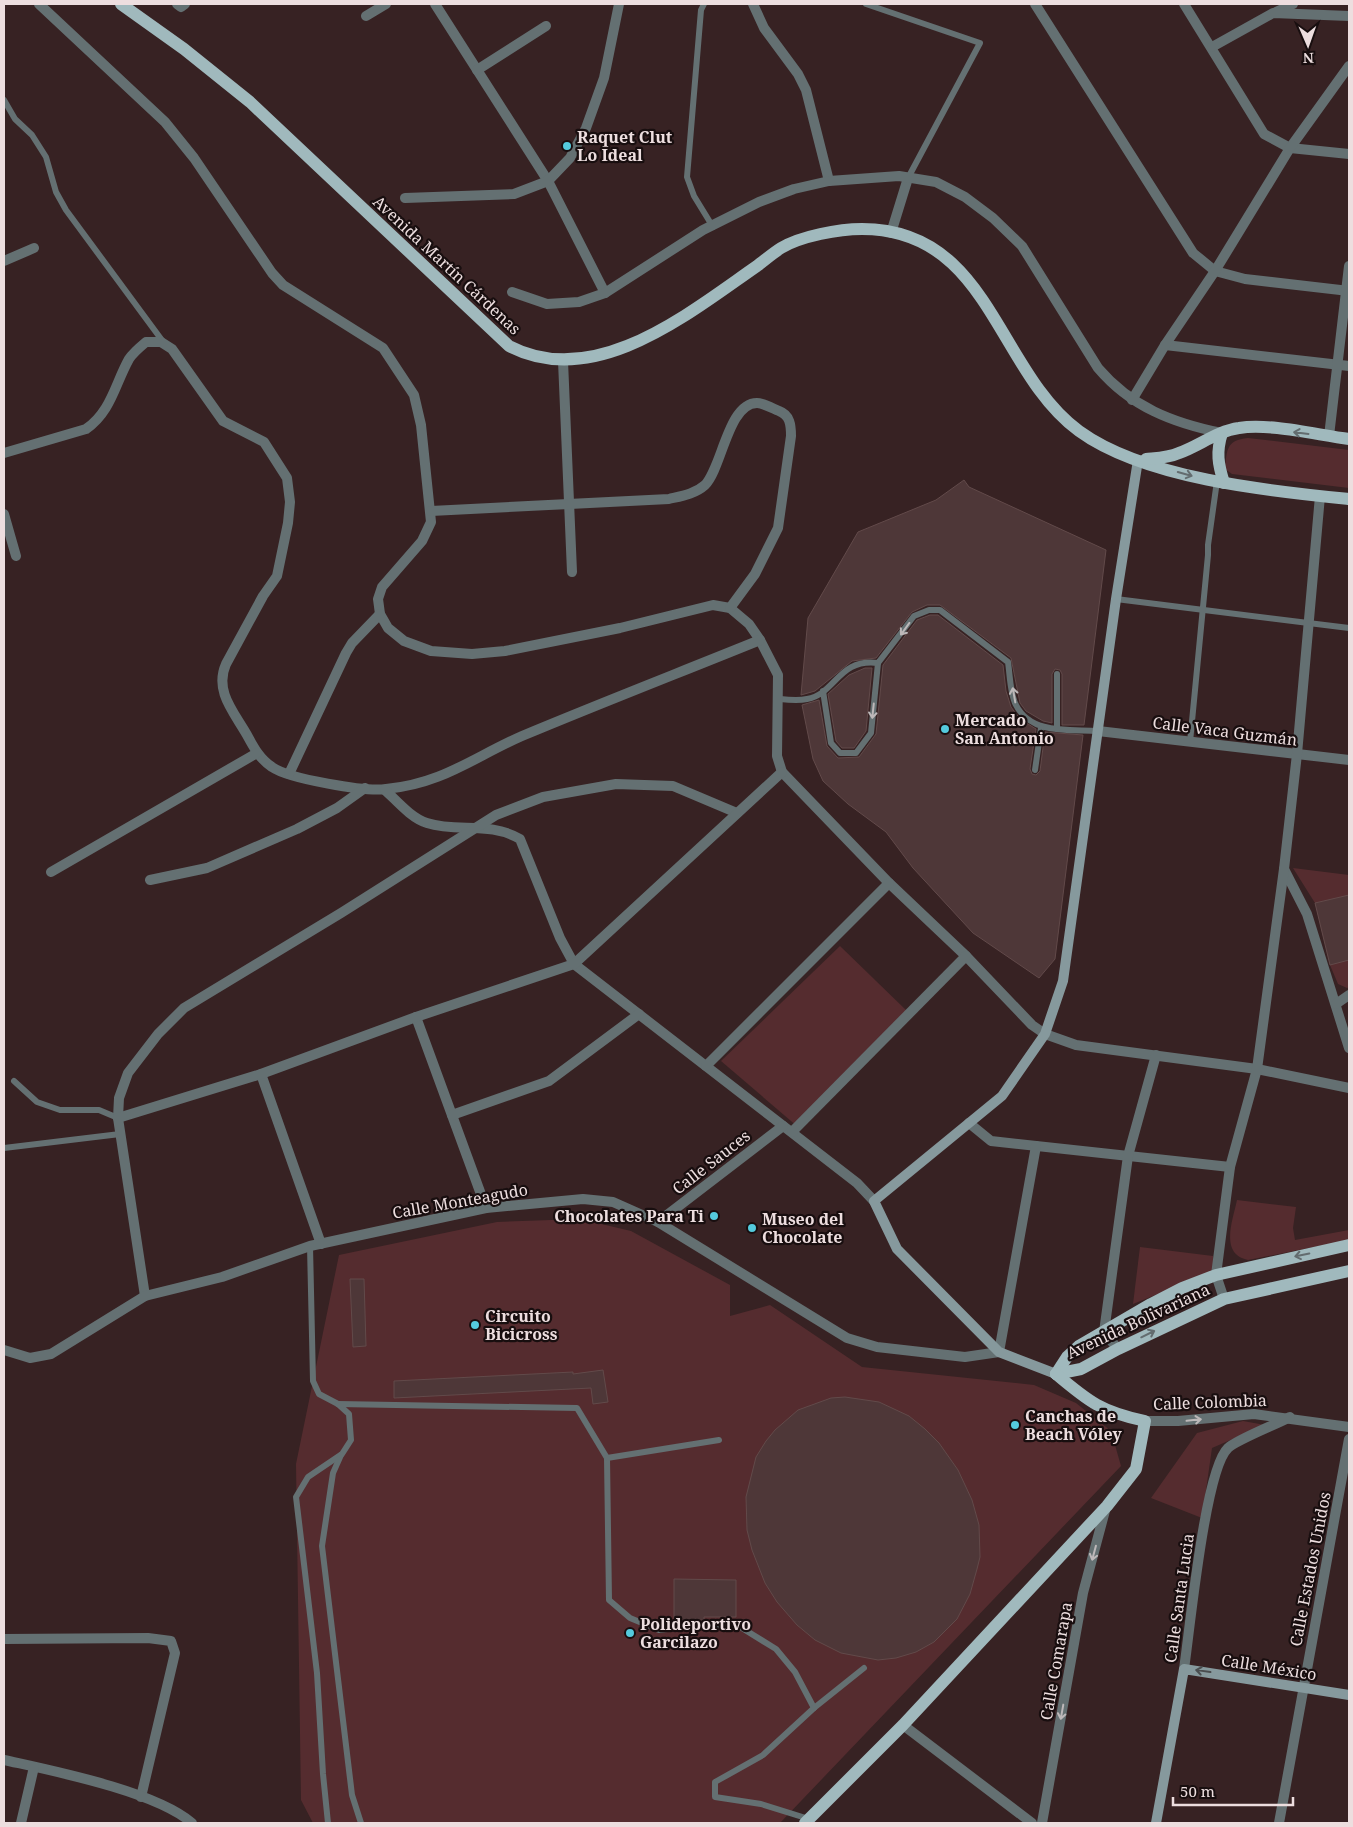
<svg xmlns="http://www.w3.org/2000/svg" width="1353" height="1827" font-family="'Noto Serif',serif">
  <rect width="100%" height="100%" fill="#372223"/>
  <g fill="#552c2f">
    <path d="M 1248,438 L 1349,450 L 1349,488 L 1232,474 L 1225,469 C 1227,450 1226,440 1248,438 Z"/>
    <path d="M 1293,868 L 1349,875 L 1349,987 L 1347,988 L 1338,984 L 1330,965 L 1315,903 Z"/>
    <path d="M 840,946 L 908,1012 L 798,1127 L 721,1061 Z"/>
    <path d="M 1237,1200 L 1296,1207 L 1293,1228 L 1295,1240 L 1349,1230 L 1349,1240 L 1248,1260 C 1219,1254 1233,1220 1237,1200 Z"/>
    <path d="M 580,1219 L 631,1231 L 730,1285 L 730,1316 L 770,1305 L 862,1367 L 1034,1385 L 1076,1403 L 1111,1431 L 1121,1466 L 780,1823 L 313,1823 L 301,1800 L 296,1464 L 339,1255 L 497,1222 Z"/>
    <path d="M 1140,1247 L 1213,1256 L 1213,1272 L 1133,1304 Z"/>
    <path d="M 1243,1421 L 1265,1425 L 1212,1448 L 1202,1518 L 1151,1498 L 1197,1433 Z"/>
  </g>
  <g fill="#4e3738" stroke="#624a4a">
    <path d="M 964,480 L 969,487 L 1106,550 L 1084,725 L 1062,725 L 1062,674 L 1060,670 L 1055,669 L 1052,674 L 1052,723 L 1043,721 L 1026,711 L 1020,703 L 1011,658 L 940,605 L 927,605 L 912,612 L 876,658 L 852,661 L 815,691 L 801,695 L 808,618 L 858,532 L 936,500 Z"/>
    <path d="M 930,615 L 938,615 L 1003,665 L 1006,691 L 1011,707 L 1020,719 L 1036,729 L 1030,769 L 1032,774 L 1036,775 L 1040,771 L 1045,732 L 1083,735 L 1055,959 L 1039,978 L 973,933 L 913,868 L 886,832 L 848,804 L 823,781 L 813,759 L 802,705 L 819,700 L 827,746 L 838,758 L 859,757 L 876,734 L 883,665 L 917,620 Z"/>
    <path d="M 865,668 L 872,668 L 866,731 L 854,748 L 842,748 L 836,741 L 828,694 L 849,675 Z"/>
    <path d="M 1349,895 L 1349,960 L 1330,965 L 1315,903 Z"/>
    <path d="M 350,1279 L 364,1279 L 366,1346 L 353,1347 Z"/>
    <path d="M 603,1370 L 608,1402 L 593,1404 L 591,1388 L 394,1398 L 394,1381 L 573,1372 L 573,1374 Z"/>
    <path d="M 845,1397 L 879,1402 L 909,1416 L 925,1429 L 939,1443 L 958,1470 L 972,1500 L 979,1525 L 980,1557 L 977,1569 L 970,1594 L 957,1619 L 934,1642 L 916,1652 L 896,1658 L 878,1660 L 841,1653 L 815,1640 L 797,1625 L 777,1602 L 765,1583 L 752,1550 L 747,1530 L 746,1497 L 756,1457 L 766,1441 L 775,1430 L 798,1410 L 831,1398 Z"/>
    <path d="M 674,1579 L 736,1580 L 736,1617 L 704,1617 L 704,1620 L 674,1623 Z"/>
  </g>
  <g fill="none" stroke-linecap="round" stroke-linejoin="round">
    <g stroke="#647072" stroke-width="6">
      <path d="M 704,4 L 701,10 L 687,177 L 694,196 L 713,227"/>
      <path d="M 866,4 L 980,43 L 908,178"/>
      <path d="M 4,100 L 15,119 L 32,135 L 46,157 L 56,192 L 66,210 L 164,343"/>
      <path d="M 1116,599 L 1349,628"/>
      <path d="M 823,691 L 831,743 L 840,753 L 856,753 L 871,733 L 878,663"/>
      <path d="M 780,699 C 789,700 798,701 807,699 C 836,694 838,658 878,663 L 914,616 L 929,610 L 940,610 L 1008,662 C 1010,675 1010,694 1016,705 C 1031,735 1070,729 1098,731"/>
      <path d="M 1057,729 L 1057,674"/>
      <path d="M 1190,742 L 1208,555 L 1208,545 L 1217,481"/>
      <path d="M 1035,770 L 1041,728"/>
      <path d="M 14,1081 L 37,1102 L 60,1110 L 99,1110 L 118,1118"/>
      <path d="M 4,1148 L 120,1134"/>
      <path d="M 310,1246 L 313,1381 L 319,1394 L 338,1404 L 349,1414 L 351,1440 L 342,1454 L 308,1477 L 296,1497 L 317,1673 L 323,1774 L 328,1823"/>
      <path d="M 338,1404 L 577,1408 L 607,1458 L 609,1600 L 630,1618 L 659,1630 L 702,1625 L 737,1625 L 776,1649 L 795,1672 L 814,1708"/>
      <path d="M 341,1455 L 333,1473 L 322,1546 L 352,1795 L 361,1823"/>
      <path d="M 607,1458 L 719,1440"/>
      <path d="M 809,1819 L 761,1804 L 715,1797 L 715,1782 L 763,1755 L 814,1708 L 864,1668"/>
    </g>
    <g stroke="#647072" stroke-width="10">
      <path d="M 39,4 L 165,122 L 194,158 L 272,273 L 283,285 L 383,348 L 414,395 L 421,425 L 431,522 L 422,541 L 382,587 L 378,599 L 380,614 L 388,628 L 404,641 L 431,651 L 472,654 L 505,651 L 620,628 L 713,605 L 730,608 L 749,624 L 760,640 L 778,675 L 777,756 L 782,772 L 889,883 L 966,956 L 1032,1025 L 1045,1034 L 1076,1045 L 1257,1069 L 1349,1088"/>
      <path d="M 177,4 L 181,7 L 185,4"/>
      <path d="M 435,4 L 548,181 L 605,293"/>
      <path d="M 753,4 L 764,28 L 798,74 L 806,90 L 829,181"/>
      <path d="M 1035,4 L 1193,253 L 1215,271 L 1245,279 L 1349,291"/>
      <path d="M 1184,4 L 1264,134 L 1290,148 L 1349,154"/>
      <path d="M 1276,12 L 1293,4"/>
      <path d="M 366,16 L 386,4"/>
      <path d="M 1212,47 L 1273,13 L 1349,16"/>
      <path d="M 477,70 L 546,26"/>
      <path d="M 405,198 L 514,194 L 548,181 L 570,158 L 586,128 L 604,78 L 619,4"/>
      <path d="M 891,233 L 908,178"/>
      <path d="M 4,261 L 34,248"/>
      <path d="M 512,292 L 547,304 L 579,302 L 605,293 L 703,230 L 759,202 L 794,189 L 829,181 L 899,176 L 936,182 L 965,197 L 993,218 L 1022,246 L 1098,368 C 1131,407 1173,423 1222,433"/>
      <path d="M 1165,345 L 1349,366"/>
      <path d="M 563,361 L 572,572"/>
      <path d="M 1132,400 L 1165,345 L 1215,271 L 1290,148 L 1349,66"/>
      <path d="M 1329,436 L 1349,266"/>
      <path d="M 4,453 L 86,429 C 111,412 115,384 129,359 C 133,353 140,347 146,342 L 161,342 L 172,349 L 223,421 L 264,442 L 287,478 L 290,502 L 288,523 L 277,576 L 263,596 L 226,664 C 214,691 234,712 247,735 C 254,748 260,759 272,767 C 289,779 366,792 386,789 C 442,784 474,757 522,736 C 601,703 681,672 760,640"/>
      <path d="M 431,511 L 669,499 C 682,496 695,494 705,485 C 722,468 728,403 757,403 C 763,403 772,408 779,411 C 790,415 791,425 791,436 L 778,528 L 755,574 L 730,608"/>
      <path d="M 4,514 L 16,556"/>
      <path d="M 1098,731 L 1349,760"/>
      <path d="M 289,774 L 346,653 L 352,643 L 380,614"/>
      <path d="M 385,790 C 397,801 411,818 427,823 C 458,833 489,821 520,839 L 560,938 L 574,964 L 857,1183 L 874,1201"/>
      <path d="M 1284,869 L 1307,914 L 1349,1048"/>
      <path d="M 51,872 L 257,753"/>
      <path d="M 150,880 L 207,868 L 297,829 L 337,808 L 365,788"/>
      <path d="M 1336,1004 L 1349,995"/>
      <path d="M 416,1017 L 486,1208"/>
      <path d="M 706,1066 L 889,883"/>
      <path d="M 261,1074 L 321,1244"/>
      <path d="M 452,1115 L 549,1081 L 639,1014"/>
      <path d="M 118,1118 L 119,1098 L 128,1073 L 158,1034 L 184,1008 L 341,913 L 496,815 L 543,797 L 616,784 L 673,786 L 737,813"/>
      <path d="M 969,1123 L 991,1141 L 1230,1167"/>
      <path d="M 792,1132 L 966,956"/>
      <path d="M 658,1222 L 783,1126"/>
      <path d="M 145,1296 L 118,1118 L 261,1074 L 416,1017 L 574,964 L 782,772"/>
      <path d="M 1224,1299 L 1216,1275 L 1230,1167 L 1257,1069 L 1284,869 L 1297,754 L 1320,496"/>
      <path d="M 1118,1349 L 1104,1332 L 1128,1156 L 1156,1055"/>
      <path d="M 4,1350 L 30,1358 L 51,1354 L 145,1296 L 222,1277 L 310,1246 L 486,1208 L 583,1199 L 613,1202 L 658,1222 L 847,1338 L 877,1347 L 965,1357 L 999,1352 L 1036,1146"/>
      <path d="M 1145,1421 L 1178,1421 L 1254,1414 L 1349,1427"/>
      <path d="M 4,1639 L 148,1638 L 171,1641 L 175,1653 L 141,1797"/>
      <path d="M 1184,1669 C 1190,1629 1205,1469 1228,1448 C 1236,1440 1277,1424 1290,1417"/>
      <path d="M 903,1725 L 1032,1823"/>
      <path d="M 4,1760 C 53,1771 155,1791 192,1823"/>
      <path d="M 21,1823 L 34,1767"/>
      <path d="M 1042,1823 L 1083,1593 L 1106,1507"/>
      <path d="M 1279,1823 L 1349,1439"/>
    </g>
    <g stroke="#86999d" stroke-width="10">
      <path d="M 1056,1374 L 999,1352 L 897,1249 L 874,1201 L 1002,1096 L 1045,1034 L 1063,981 L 1116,599 L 1138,460"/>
      <path d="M 1156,1823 L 1184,1669 L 1349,1695"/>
    </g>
    <g stroke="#a0b9bd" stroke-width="12">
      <path d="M 121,4 L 184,49 L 250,102 L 509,346 C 595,391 689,313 757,266 C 765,260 773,253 781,248 C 801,236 839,229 862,229 C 990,229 996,370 1079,431 C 1145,479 1269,491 1349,499"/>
      <path d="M 1222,433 C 1216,452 1218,464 1224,483"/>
      <path d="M 1146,459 C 1157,458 1168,458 1179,453 C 1199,446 1217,431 1239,428 C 1270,423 1317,435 1349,439"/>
      <path d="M 1056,1374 L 1067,1357 L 1079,1346 L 1151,1304 L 1182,1288 L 1216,1275 L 1349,1245"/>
      <path d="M 1056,1374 L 1081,1369 L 1118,1349 L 1224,1299 L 1349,1271"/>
      <path d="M 805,1823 L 903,1725 L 1107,1506 L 1136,1469 L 1145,1421 C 1102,1412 1089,1402 1056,1374"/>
    </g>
  </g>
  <defs><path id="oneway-shaft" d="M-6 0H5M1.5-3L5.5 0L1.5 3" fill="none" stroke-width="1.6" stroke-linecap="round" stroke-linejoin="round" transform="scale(1.25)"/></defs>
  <g stroke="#636c6f">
    <use href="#oneway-shaft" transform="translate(1301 433) rotate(-173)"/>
    <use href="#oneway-shaft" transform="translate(1185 474) rotate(16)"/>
    <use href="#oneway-shaft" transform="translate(1302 1255) rotate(168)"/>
    <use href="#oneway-shaft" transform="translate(1148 1334) rotate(-26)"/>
  </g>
  <g stroke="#bdb8b9">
    <use href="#oneway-shaft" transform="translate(905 629) rotate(126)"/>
    <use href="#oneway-shaft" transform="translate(1014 695) rotate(-100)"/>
    <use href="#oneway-shaft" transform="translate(873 711) rotate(96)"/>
    <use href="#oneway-shaft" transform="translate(1194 1420) rotate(-6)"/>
    <use href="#oneway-shaft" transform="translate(1094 1553) rotate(105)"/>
    <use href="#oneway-shaft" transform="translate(1062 1712) rotate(100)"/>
  </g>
  <use stroke="#4a4d4f" href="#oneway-shaft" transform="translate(1203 1671) rotate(-172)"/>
  <g fill="#54cadd" stroke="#180e0f" stroke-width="2">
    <circle cx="567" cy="146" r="5"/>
    <circle cx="945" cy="729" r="5"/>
    <circle cx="714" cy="1216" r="5"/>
    <circle cx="752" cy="1228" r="5"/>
    <circle cx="475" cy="1325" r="5"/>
    <circle cx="1015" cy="1425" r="5"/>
    <circle cx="630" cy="1633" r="5"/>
  </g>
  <g text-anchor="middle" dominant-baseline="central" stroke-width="4.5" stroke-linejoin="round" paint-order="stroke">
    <g font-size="16" font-weight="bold" fill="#eddedf" stroke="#180e0f" text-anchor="start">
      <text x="577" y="137">Raquet Clut<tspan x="577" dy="18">Lo Ideal</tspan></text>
      <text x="955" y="720">Mercado<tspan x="955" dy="18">San Antonio</tspan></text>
      <text x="704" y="1216" text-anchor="end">Chocolates Para Ti</text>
      <text x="762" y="1219">Museo del<tspan x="762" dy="18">Chocolate</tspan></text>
      <text x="485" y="1316">Circuito<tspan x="485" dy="18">Bicicross</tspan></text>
      <text x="1025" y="1416">Canchas de<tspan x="1025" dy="18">Beach Vóley</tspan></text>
      <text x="640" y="1624">Polideportivo<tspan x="640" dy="18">Garcilazo</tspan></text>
    </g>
    <g font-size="16" fill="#eddedf" stroke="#180e0f">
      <text transform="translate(447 265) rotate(43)">Avenida Martín Cárdenas</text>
      <text transform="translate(1225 731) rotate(7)">Calle Vaca Guzmán</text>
      <text transform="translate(711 1162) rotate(-38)">Calle Sauces</text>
      <text transform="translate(460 1201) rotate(-10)">Calle Monteagudo</text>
      <text transform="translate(1138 1321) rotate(-25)">Avenida Bolivariana</text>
      <text transform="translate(1210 1402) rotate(-2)">Calle Colombia</text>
      <text transform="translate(1310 1569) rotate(-79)">Calle Estados Unidos</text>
      <text transform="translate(1179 1598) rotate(-82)">Calle Santa Lucia</text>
      <text transform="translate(1056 1661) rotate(-80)">Calle Comarapa</text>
      <text transform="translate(1269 1667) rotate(9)">Calle México</text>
    </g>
  </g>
  <rect width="1353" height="1827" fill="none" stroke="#eddedf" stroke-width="10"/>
  <g transform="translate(1308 45) rotate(178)" stroke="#180e0f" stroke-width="4" paint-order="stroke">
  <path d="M0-4L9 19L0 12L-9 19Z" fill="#eddedf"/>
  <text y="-8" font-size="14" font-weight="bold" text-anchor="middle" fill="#eddedf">N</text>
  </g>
  <path d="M1173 1797v8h120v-8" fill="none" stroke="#eddedf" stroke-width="2.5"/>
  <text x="1180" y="1797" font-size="15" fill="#eddedf" stroke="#180e0f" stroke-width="4" paint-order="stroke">50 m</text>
</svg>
